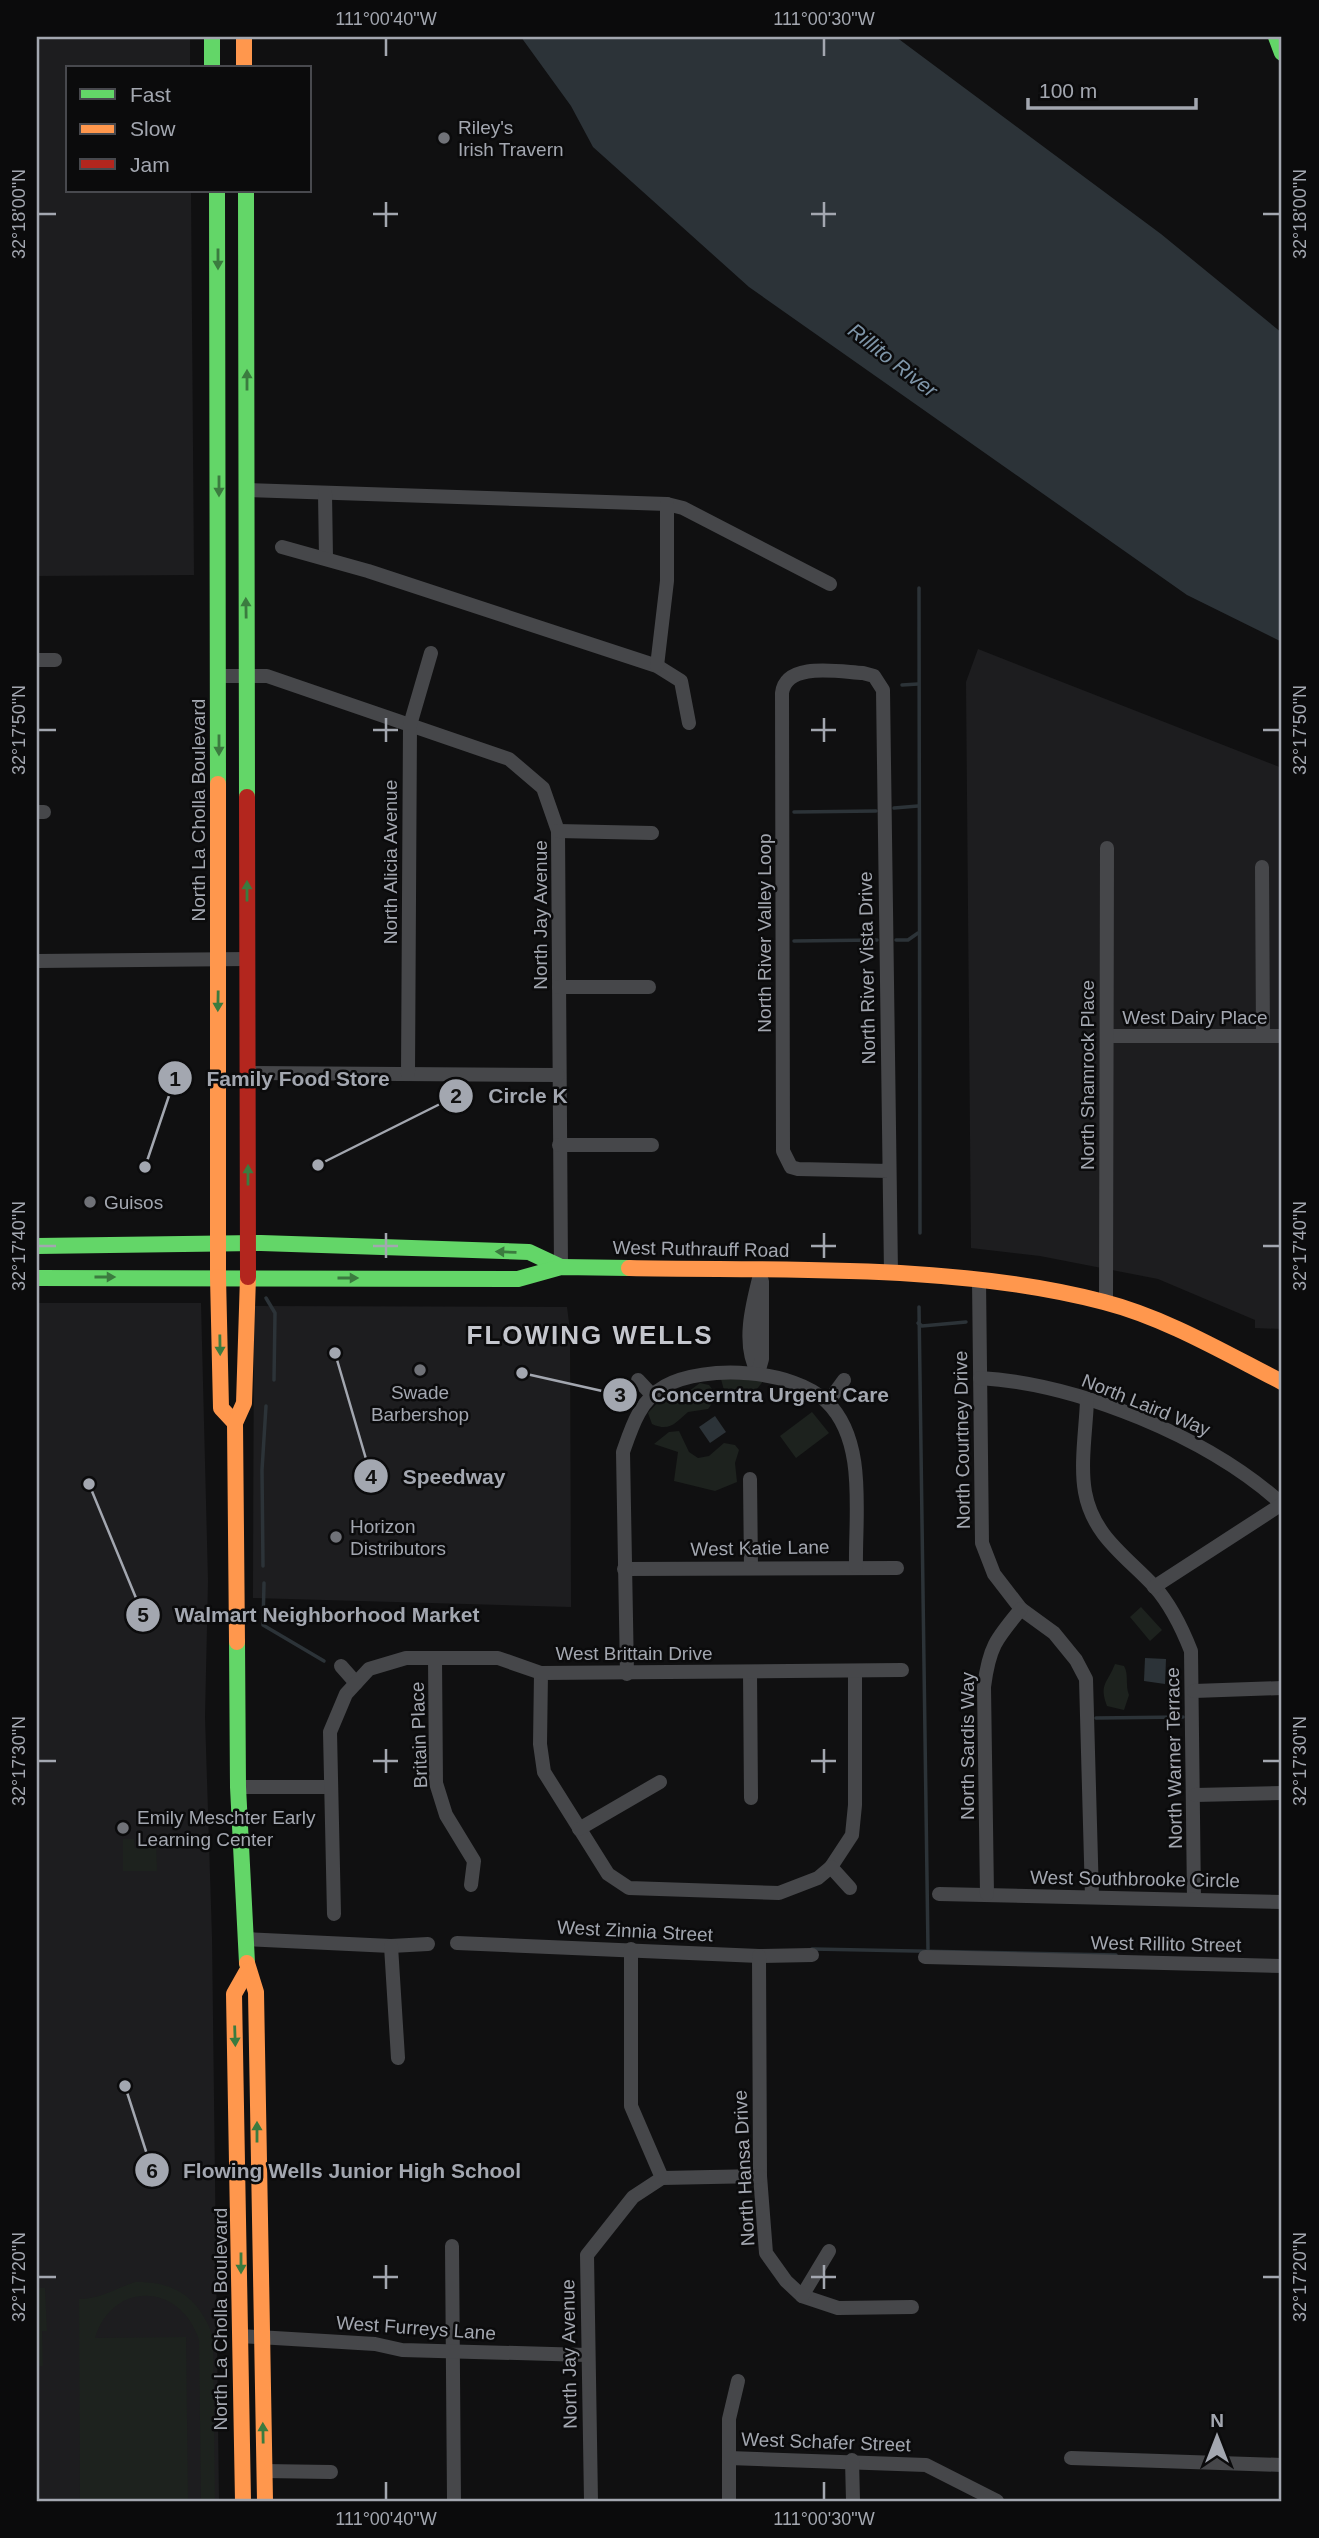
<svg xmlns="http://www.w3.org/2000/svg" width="1319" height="2538" font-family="Helvetica,sans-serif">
  <rect width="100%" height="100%" fill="#101011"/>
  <g fill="#1d1d1f">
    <path d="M 37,37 L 190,37 L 190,68 L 68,68 L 68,191 L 191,191 L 194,575 L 37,576 Z"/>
    <path d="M 978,649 L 1282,768 L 1282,1329 L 1255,1328 L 1255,1320 L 1158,1279 L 1040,1256 L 971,1248 L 966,682 Z"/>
    <path d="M 37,1303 L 201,1303 L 208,1581 L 205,1717 L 212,1937 L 219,2501 L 37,2501 Z"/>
    <path d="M 254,1306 L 567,1307 L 570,1331 L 571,1607 L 253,1598 Z"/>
  </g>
  <g fill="#1d221e">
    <path d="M 721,1379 L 764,1380 L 750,1398 L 738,1400 L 725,1394 Z"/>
    <path d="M 700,1383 L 709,1385 C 716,1393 715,1401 708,1409 L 688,1412 C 675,1423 670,1432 652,1424 L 648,1413 L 660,1400 L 681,1397 Z"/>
    <path d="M 812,1412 L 829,1433 L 796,1458 L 780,1436 Z"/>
    <path d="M 679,1431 L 689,1452 L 698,1458 L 709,1456 L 724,1443 L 735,1445 L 739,1450 L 735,1463 L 737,1482 L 715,1491 L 674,1481 L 678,1452 L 654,1444 L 669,1432 Z"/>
    <path d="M 1141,1607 L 1162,1630 L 1150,1641 L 1130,1617 Z"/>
    <path d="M 1115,1664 L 1124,1666 C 1129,1674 1125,1685 1129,1695 L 1124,1710 L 1107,1706 C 1099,1684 1107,1684 1115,1664 Z"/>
    <path d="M 123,1839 L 134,1839 L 135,1848 L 148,1848 L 148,1840 L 156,1840 L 157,1871 L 123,1871 Z"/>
    <path d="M 135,2282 C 176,2281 200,2299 213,2337 L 215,2501 L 201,2501 L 199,2340 C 181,2283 113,2280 95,2338 L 186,2337 L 188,2501 L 80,2501 L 79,2299 C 101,2299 114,2289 135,2282 Z"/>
    <path d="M 37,2288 L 45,2288 L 47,2331 L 42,2331 L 43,2366 L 37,2366 Z"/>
  </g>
  <g fill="#2c3338">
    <path d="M 521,37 L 896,37 L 1161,234 L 1282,333 L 1282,642 L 1187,595 L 749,287 L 593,147 L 571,106 Z"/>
    <path d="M 715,1416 L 726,1432 L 710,1443 L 699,1427 Z"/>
    <path d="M 1145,1658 L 1166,1659 L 1165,1684 L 1144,1681 Z"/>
  </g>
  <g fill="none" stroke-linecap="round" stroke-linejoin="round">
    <g stroke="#2c3338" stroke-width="3.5">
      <path d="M 919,588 L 920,1233"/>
      <path d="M 902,685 L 918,684"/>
      <path d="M 894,808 L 918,806"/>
      <path d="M 794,812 L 876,811"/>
      <path d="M 896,940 L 908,940 L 918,933"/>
      <path d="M 794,941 L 877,940"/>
      <path d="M 266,1298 L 275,1313 L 274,1380"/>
      <path d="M 919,1307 L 928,1949"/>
      <path d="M 918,1323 L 922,1326 L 966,1322"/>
      <path d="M 263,1566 L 262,1470 L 266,1406"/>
      <path d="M 264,1583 L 263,1625 L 324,1661"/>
      <path d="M 1096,1718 L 1183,1717"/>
      <path d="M 812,1949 L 1116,1955"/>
    </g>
    <g stroke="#46474a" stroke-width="14">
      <path d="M 246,490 L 667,504 L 683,508 L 830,584"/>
      <path d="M 325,493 L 326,558"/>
      <path d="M 282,547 L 368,571 L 657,666 L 681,681 L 689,723"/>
      <path d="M 37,660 L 55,660"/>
      <path d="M 657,666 L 667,581 L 667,504"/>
      <path d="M 220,676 L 267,676 L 509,759 L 543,788 L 558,831 L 561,1267"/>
      <path d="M 37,812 L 44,812"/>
      <path d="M 558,831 L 652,833"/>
      <path d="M 1262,867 L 1263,1036"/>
      <path d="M 37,961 L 248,959"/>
      <path d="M 559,987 L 649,987"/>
      <path d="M 1107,1036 L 1282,1036"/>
      <path d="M 248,1073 L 558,1075"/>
      <path d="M 408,1074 L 410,725 L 431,653"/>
      <path d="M 559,1145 L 652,1145"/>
      <path d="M 889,1171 L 798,1169 L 791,1167 L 783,1151 L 782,693 C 786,661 840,672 863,673 L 874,676 L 883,690 L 891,1273"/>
      <path d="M 979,1280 L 982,1543 L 994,1574 L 1021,1609 L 1054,1633 L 1076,1660 L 1086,1679 L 1092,1897"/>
      <path d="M 1106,1302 L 1107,848"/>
      <path d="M 758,1373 C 741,1344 753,1302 761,1271"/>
      <path d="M 758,1373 L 762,1359 L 762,1281"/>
      <path d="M 980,1378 C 1079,1384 1208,1437 1282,1504"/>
      <path d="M 638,1380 L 653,1396"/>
      <path d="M 1087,1400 C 1086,1429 1080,1464 1085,1492 C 1093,1536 1126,1556 1154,1586 C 1171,1605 1182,1628 1191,1651 L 1194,1899"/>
      <path d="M 828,1402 L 844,1380"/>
      <path d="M 750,1479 L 751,1568"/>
      <path d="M 624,1569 L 897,1568"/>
      <path d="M 1154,1587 L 1282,1504"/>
      <path d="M 435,1658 L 436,1783 L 446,1815 L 474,1861 L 471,1885"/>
      <path d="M 341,1666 L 356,1683"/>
      <path d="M 750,1672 L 751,1798"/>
      <path d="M 541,1673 L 540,1744 L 544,1772 L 608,1874 L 629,1888 L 779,1893 L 818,1878 L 831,1867 L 852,1835 L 855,1805 L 855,1671"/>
      <path d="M 627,1674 L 623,1452 C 632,1426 640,1400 665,1386 C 705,1364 794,1369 827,1402 C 867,1441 855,1514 856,1566"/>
      <path d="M 1194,1691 L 1282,1688"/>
      <path d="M 238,1787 L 330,1787"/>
      <path d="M 1195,1795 L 1282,1793"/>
      <path d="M 579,1829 L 660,1782"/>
      <path d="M 831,1867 L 850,1888"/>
      <path d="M 939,1894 L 1282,1902"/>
      <path d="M 987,1894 L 984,1687 C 989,1647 996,1639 1021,1609"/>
      <path d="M 334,1914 L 330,1732 L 346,1694 L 369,1669 L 406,1658 L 498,1658 L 541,1673 L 902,1670"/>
      <path d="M 245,1939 L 391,1946 L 428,1944"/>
      <path d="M 457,1943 L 759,1956 L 812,1955"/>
      <path d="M 391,1946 L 398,2058"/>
      <path d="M 759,1956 L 760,2176 L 766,2253 L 786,2281 L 802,2296 L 838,2308 L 912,2307"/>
      <path d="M 925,1957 L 1282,1966"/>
      <path d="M 662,2178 L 760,2176"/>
      <path d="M 452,2246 L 454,2501"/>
      <path d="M 802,2296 L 829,2251"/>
      <path d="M 241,2336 L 375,2344 L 402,2350 L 587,2355"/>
      <path d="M 729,2458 L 926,2465 L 997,2501"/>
      <path d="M 1071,2458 L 1282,2465"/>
      <path d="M 852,2460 L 853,2501"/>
      <path d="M 264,2471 L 331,2472"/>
      <path d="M 591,2501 L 587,2255 L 633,2197 L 662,2178 L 631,2106 L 631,1949"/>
      <path d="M 729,2501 L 729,2419 L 738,2381"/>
    </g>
    <g stroke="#63d668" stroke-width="16">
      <path d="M 212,37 L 212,68"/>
      <path d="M 1276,37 L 1282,53"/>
      <path d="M 217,191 L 218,784"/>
      <path d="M 246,191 L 247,797"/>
      <path d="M 37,1246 L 261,1243 L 529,1252 L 561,1267"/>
      <path d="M 37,1278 L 518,1279 L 561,1267 L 629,1268"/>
      <path d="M 237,1642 L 238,1787 L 247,1963"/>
    </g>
    <g stroke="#ff974d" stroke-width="16">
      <path d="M 244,37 L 244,68"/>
      <path d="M 218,784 L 218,1277"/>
      <path d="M 629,1268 C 781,1271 956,1263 1104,1302 C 1166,1318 1225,1353 1282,1382"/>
      <path d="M 218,1277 L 221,1408 L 235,1423"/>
      <path d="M 237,1642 L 235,1423 L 244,1403 L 248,1277"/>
      <path d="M 247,1963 L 256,1992 L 265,2501"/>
      <path d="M 243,2501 L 234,1994 L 247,1971"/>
    </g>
    <path stroke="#b3261e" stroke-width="16" d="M 247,797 L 248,1277"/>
  </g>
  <defs><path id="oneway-solid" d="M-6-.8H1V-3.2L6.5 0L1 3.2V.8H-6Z" transform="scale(1.75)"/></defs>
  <g fill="#3b7b3f">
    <use href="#oneway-solid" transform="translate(218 259) rotate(90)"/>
    <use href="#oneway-solid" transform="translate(247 380) rotate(-90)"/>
    <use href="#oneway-solid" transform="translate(219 486) rotate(90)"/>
    <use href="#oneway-solid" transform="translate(246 608) rotate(-91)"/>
    <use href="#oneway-solid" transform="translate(219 745) rotate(90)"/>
    <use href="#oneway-solid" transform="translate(247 891) rotate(-90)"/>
    <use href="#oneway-solid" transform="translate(218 1001) rotate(91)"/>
    <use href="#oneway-solid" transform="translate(248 1175) rotate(-90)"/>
    <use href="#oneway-solid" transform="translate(506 1252) rotate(-178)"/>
    <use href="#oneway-solid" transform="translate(105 1277)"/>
    <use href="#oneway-solid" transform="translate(348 1278)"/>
    <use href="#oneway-solid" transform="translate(220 1345) rotate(89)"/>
    <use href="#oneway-solid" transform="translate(235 2036) rotate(88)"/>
    <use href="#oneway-solid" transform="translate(257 2132) rotate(-90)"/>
    <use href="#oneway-solid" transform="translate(241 2263) rotate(90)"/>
    <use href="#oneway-solid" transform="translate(263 2433) rotate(-91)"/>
  </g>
  <path fill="none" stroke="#a3a7b0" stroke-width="2.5" d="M 386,38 L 386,56M 824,38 L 824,56M 386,202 L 386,227M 824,202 L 824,227M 38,214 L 56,214M 373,214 L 398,214M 811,214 L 836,214M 1263,214 L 1280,214M 386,718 L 386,742M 824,718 L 824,742M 38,730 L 56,730M 373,730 L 398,730M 811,730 L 836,730M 1263,730 L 1280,730M 386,1233 L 386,1258M 824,1233 L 824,1258M 38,1246 L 56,1246M 373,1246 L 398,1246M 811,1246 L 836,1246M 1263,1246 L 1280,1246M 386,1749 L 386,1773M 824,1749 L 824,1773M 38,1761 L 56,1761M 373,1761 L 398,1761M 811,1761 L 836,1761M 1263,1761 L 1280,1761M 386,2265 L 386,2289M 824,2265 L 824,2289M 38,2277 L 56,2277M 373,2277 L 398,2277M 811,2277 L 836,2277M 1263,2277 L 1280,2277M 386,2482 L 386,2500M 824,2482 L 824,2500"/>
  <g fill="#707278" stroke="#0b0b0c" stroke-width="2.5">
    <circle cx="444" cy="138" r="7"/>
    <circle cx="90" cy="1202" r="7"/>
    <circle cx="420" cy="1370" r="7"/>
    <circle cx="336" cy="1537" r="7"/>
    <circle cx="123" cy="1828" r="7"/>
  </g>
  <g text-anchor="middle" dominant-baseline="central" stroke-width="5" stroke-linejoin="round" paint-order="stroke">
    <g font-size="19" fill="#a3a7b0" stroke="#0b0b0c" text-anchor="start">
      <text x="458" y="127">Riley's<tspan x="458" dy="22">Irish Travern</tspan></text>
      <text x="104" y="1202">Guisos</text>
      <text x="420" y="1392" text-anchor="middle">Swade<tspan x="420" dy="22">Barbershop</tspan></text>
      <text x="350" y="1526">Horizon<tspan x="350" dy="22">Distributors</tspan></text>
      <text x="137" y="1817">Emily Meschter Early<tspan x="137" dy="22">Learning Center</tspan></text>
    </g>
    <g font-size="19" fill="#a3a7b0" stroke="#0b0b0c">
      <text transform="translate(198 810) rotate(-90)">North La Cholla Boulevard</text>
      <text transform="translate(390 862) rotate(-90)">North Alicia Avenue</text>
      <text transform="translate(540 915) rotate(-90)">North Jay Avenue</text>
      <text transform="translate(764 933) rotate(-90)">North River Valley Loop</text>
      <text transform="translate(867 968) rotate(-91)">North River Vista Drive</text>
      <text x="1195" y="1017">West Dairy Place</text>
      <text transform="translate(1087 1075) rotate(-90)">North Shamrock Place</text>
      <text transform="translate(701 1249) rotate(1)">West Ruthrauff Road</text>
      <text transform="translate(1146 1405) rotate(22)">North Laird Way</text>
      <text transform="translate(962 1440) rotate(-91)">North Courtney Drive</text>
      <text transform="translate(760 1548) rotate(-1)">West Katie Lane</text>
      <text x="634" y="1653">West Brittain Drive</text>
      <text transform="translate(419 1735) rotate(-92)">Britain Place</text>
      <text transform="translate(967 1746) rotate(-90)">North Sardis Way</text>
      <text transform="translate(1174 1758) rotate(-91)">North Warner Terrace</text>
      <text transform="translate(1135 1879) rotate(1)">West Southbrooke Circle</text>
      <text transform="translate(635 1931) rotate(3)">West Zinnia Street</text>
      <text transform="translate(1166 1944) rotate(1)">West Rillito Street</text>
      <text transform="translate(744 2168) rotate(-93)">North Hansa Drive</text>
      <text transform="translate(220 2319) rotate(-90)">North La Cholla Boulevard</text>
      <text transform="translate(416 2328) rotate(4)">West Furreys Lane</text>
      <text transform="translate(569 2354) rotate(-91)">North Jay Avenue</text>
      <text transform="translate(826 2442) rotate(2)">West Schafer Street</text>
    </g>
    <g font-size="21" font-style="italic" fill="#7e95a8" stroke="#0b0b0c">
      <text transform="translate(893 360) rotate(38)">Rillito River</text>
    </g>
    <g font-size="26" font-weight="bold" letter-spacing="2" fill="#c4c6cd" stroke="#0b0b0c">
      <text x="590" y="1335">FLOWING WELLS</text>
    </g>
  </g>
  <path fill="none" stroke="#a3a7b0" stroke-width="2.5" d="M145 1167L175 1078M318 1165L456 1096M522 1373L620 1395M335 1353L371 1476M89 1484L143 1615M125 2086L152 2170"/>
  <g fill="#a3a7b0" stroke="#0b0b0c" stroke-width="2.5">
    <circle cx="145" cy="1167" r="7"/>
    <circle cx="318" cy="1165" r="7"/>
    <circle cx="522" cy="1373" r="7"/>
    <circle cx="335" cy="1353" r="7"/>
    <circle cx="89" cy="1484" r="7"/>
    <circle cx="125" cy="2086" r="7"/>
    <circle cx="175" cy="1078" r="18"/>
    <circle cx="456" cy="1096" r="18"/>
    <circle cx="620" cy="1395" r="18"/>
    <circle cx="371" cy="1476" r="18"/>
    <circle cx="143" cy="1615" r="18"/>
    <circle cx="152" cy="2170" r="18"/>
  </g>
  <g font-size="21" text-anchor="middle" font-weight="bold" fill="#111">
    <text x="175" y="1086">1</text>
    <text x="456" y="1103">2</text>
    <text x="620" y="1402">3</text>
    <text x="371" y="1484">4</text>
    <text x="143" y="1622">5</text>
    <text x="152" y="2178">6</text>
  </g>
  <g font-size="21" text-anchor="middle" font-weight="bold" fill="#a3a7b0" stroke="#0b0b0c" stroke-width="5" stroke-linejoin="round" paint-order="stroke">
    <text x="298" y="1086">Family Food Store</text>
    <text x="528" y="1103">Circle K</text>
    <text x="770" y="1402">Concerntra Urgent Care</text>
    <text x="454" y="1484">Speedway</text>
    <text x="327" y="1622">Walmart Neighborhood Market</text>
    <text x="352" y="2178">Flowing Wells Junior High School</text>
  </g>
  <rect width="1319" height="2538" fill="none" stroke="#0b0b0c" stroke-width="77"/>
  <rect x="66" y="66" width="245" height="126" fill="#0b0b0c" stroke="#48494e" stroke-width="2"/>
  <rect x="80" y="89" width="35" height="10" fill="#63d668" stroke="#48494e" stroke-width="2"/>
  <text x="130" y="102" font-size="21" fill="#a3a7b0">Fast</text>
  <rect x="80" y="124" width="35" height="10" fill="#ff974d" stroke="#48494e" stroke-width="2"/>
  <text x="130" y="136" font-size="21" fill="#a3a7b0">Slow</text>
  <rect x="80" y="159" width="35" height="10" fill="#b3261e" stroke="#48494e" stroke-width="2"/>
  <text x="130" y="172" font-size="21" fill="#a3a7b0">Jam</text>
  <g transform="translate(1217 2437)" stroke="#0b0b0c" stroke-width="5" paint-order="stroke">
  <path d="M0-5L12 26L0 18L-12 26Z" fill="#a3a7b0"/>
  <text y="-10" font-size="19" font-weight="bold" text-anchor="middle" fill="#a3a7b0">N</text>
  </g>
  <path d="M1028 98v10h168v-10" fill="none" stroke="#a3a7b0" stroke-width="3.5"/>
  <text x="1039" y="98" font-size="21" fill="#a3a7b0" stroke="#0b0b0c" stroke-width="5" paint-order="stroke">100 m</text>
  <rect x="38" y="38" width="1242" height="2462" fill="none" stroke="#a3a7b0" stroke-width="2.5"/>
  <g font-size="18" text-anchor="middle" fill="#a3a7b0">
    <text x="386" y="25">111°00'40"W</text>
    <text x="824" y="25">111°00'30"W</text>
    <text transform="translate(19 214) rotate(-90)" y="6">32°18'00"N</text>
    <text transform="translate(1300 214) rotate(-90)" y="6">32°18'00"N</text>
    <text transform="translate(19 730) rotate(-90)" y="6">32°17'50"N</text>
    <text transform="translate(1300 730) rotate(-90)" y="6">32°17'50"N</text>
    <text transform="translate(19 1246) rotate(-90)" y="6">32°17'40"N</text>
    <text transform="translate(1300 1246) rotate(-90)" y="6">32°17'40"N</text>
    <text transform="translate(19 1761) rotate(-90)" y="6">32°17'30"N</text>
    <text transform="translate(1300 1761) rotate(-90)" y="6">32°17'30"N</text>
    <text transform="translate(19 2277) rotate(-90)" y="6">32°17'20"N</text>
    <text transform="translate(1300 2277) rotate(-90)" y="6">32°17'20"N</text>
    <text x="386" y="2525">111°00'40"W</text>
    <text x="824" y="2525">111°00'30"W</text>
  </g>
</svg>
